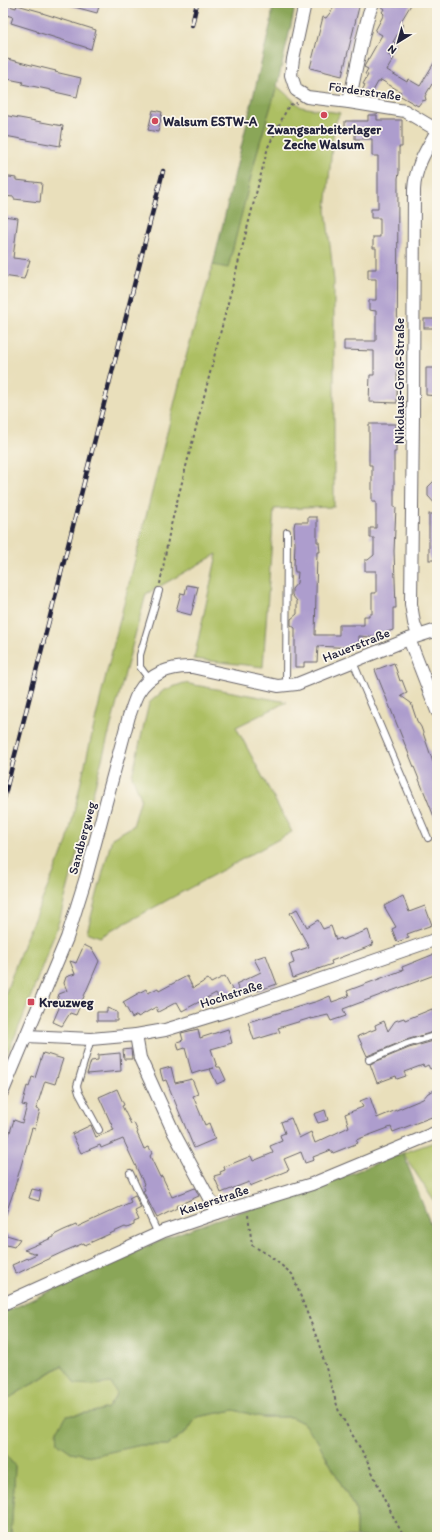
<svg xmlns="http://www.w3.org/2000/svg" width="440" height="1540" font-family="Itim,sans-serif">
  <rect width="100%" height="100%" fill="#fbf7ec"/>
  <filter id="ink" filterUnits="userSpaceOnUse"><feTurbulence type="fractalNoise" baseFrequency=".025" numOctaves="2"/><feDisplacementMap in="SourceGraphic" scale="8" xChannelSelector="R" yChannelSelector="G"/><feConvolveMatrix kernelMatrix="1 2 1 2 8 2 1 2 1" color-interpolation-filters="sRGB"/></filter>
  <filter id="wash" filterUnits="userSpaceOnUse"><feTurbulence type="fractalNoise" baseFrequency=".012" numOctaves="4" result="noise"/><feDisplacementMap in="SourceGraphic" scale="16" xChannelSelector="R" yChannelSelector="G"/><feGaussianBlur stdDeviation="0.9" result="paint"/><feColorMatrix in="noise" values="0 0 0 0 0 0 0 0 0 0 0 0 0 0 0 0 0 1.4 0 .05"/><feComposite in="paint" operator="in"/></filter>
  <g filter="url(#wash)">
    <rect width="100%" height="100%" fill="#e9dfbb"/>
    <g fill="#adbf63" stroke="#68704f">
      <path d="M 277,86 L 301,107 L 340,113 L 334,126 L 326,210 L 334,281 L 334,507 L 274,509 L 263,667 L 194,659 L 217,554 L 146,594 L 59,921 L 22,1020 L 3,1063 L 3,1000 L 25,940 L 67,842 L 103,687 L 188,349 L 213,265 L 228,267 L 258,149 Z"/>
      <path d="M 184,683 L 287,702 L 236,727 L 292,832 L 100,937 L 87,932 L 112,838 L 133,826 L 141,798 L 132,776 L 149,703 L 164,690 Z"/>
      <path d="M 437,1141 L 437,1206 L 403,1153 Z"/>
      <path d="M 63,1365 L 93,1385 L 111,1383 L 117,1394 L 108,1408 L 93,1412 L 67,1416 L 57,1430 L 58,1443 L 71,1452 L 92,1456 L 141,1445 L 168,1445 L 187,1431 L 197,1417 L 234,1410 L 262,1417 L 291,1417 L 303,1423 L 317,1440 L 356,1511 L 356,1537 L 11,1537 L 15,1466 L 3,1452 L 3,1402 Z"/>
    </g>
    <g fill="#8aa659" stroke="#56644a">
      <path d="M 273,3 L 296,3 L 277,86 L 258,149 L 228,268 L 213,265 L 271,22 Z"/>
      <path d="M 403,1153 L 437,1241 L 437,1537 L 356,1537 L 356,1511 L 317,1440 L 303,1423 L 291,1417 L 262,1417 L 234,1410 L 197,1417 L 187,1431 L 168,1445 L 141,1445 L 92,1456 L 71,1452 L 58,1443 L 57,1430 L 67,1416 L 93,1412 L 108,1408 L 117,1394 L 111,1383 L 93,1385 L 75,1384 L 62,1365 L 3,1402 L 3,1313 L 160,1240 L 215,1220 L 311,1189 Z"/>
      <path d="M 3,1452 L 15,1466 L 11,1537 L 3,1537 Z"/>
    </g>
    <g id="blocks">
      <g fill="#ad9dcd">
        <path d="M 71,3 L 100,3 L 97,13 L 71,6 Z"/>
        <path d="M 332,3 L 360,3 L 342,76 L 310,68 L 323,17 L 326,18 L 333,9 Z"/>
        <path d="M 380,3 L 412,3 L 400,23 L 403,25 L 393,42 L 396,43 L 388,55 L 394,58 L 387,70 L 407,82 L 408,79 L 420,86 L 437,58 L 437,87 L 432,84 L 425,96 L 426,100 L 422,101 L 418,106 L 399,95 L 401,92 L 381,80 L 380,82 L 378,82 L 369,98 L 360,94 L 365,85 L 363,84 L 368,75 L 365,74 L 368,69 L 364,67 L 365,65 L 382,35 L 375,31 L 384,14 L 382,12 L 384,9 L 380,6 Z"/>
        <path d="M 3,4 L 16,8 L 17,5 L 42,12 L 42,13 L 96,30 L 91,49 L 37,32 L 37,31 L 11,23 L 13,17 L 3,14 Z"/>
        <path d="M 3,58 L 56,71 L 55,72 L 81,78 L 77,97 L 51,91 L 51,90 L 22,84 L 23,82 L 3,78 Z"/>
        <path d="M 153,110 L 162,112 L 158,132 L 148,130 Z"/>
        <path d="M 3,115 L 63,126 L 60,146 L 5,136 L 5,134 L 3,134 Z"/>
        <path d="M 368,115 L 377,115 L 377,120 L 402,120 L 402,147 L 399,147 L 399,173 L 398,178 L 397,403 L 369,402 L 370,375 L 374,375 L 374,351 L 344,350 L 344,341 L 376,341 L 376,311 L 369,310 L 369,300 L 376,300 L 376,279 L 368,279 L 368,269 L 376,269 L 376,248 L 373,248 L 373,237 L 380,237 L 380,218 L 371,218 L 371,209 L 378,209 L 378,156 L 372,156 L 372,139 L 355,139 L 355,132 L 345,133 L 345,121 L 368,121 Z"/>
        <path d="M 3,176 L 16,178 L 16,180 L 42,183 L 40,202 L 14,199 L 14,197 L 3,196 Z"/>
        <path d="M 3,216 L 18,218 L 13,258 L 30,260 L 24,279 L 3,276 Z"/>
        <rect x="424" y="319" width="13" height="9"/>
        <path d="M 426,368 L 437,368 L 437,396 L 426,395 Z"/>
        <path d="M 369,424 L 396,424 L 396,452 L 394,452 L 394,507 L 396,507 L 394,551 L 396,608 L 393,608 L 393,630 L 387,632 L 382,638 L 359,636 L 359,642 L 352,648 L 318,646 L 317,662 L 304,662 L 304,667 L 295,667 L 295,628 L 291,625 L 291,619 L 297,614 L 297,601 L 292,595 L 292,589 L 297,583 L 298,572 L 295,572 L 294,566 L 295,544 L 294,527 L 295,522 L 308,522 L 308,517 L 317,517 L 317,542 L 319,542 L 320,552 L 317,552 L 315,635 L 339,635 L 339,625 L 364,625 L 364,616 L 369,616 L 369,614 L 372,614 L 372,593 L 376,593 L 376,571 L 365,571 L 365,560 L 368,560 L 374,555 L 374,538 L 370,538 L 370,528 L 376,528 L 376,502 L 372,502 L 372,465 L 369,465 Z"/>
        <path d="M 437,478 L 437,506 L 428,496 L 428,487 Z"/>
        <rect x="429" y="514" width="8" height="46"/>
        <path d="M 187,585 L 198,587 L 191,615 L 176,611 L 181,593 L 185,594 Z"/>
        <path d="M 394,663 L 400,681 L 402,680 L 407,693 L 401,696 L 411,703 L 417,721 L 421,727 L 433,762 L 434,761 L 437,768 L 437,824 L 375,670 Z"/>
        <path d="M 403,896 L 409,912 L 425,906 L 432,925 L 407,934 L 409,938 L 397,942 L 392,929 L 396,927 L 384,906 Z"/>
        <path d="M 297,909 L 307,927 L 318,920 L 323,929 L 331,926 L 336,940 L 341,938 L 342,940 L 368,930 L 373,945 L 331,961 L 332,964 L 293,978 L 289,965 L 294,963 L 291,953 L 309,947 L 290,913 Z"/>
        <path d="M 84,945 L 92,949 L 99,961 L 76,1015 L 70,1013 L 62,1026 L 53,1022 L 59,1008 L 57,1000 L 59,994 L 67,991 L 64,983 L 66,977 L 75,974 L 70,961 L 76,963 Z"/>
        <path d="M 437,953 L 437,974 L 343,1009 L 346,1016 L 331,1021 L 328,1015 L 311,1019 L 311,1018 L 278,1028 L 280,1032 L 254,1040 L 248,1022 L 318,1001 L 330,996 L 332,1002 L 349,996 L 347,991 L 403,970 L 402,967 Z"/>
        <path d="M 266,955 L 277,984 L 257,991 L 255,985 L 240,992 L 236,984 L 261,972 L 254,959 Z"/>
        <path d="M 187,976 L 193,988 L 208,979 L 211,983 L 225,976 L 234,993 L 220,1001 L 216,993 L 182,1011 L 177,1002 L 158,1012 L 156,1007 L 138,1017 L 137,1015 L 132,1018 L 123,1002 L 146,989 L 148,993 L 158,988 L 159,991 Z"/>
        <path d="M 107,1008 L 117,1012 L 117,1021 L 97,1021 L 97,1012 L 107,1012 Z"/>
        <path d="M 432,1009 L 437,1022 L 437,1031 L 406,1040 L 367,1056 L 358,1036 L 376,1029 L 375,1025 L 384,1021 L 388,1031 L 395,1021 L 404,1018 L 405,1020 Z"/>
        <path d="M 198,1029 L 200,1038 L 228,1029 L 232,1043 L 211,1049 L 217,1067 L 220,1067 L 226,1080 L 217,1084 L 210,1069 L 214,1068 L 201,1071 L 192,1074 L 185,1048 L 179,1050 L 177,1042 L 183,1040 L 181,1033 Z"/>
        <path d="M 437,1040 L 437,1066 L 430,1069 L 428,1065 L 424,1067 L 423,1065 L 404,1072 L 406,1076 L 397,1079 L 396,1076 L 377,1083 L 370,1064 L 409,1048 Z"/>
        <path d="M 131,1049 L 132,1059 L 124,1059 L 123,1050 Z"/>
        <path d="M 43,1053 L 63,1059 L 55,1084 L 45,1081 L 36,1109 L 40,1110 L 35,1129 L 32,1128 L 13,1193 L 5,1216 L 3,1216 L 3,1153 L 14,1120 L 22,1123 L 27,1106 L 22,1105 L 27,1086 L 29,1087 L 32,1077 L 35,1078 Z"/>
        <path d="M 120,1053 L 121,1071 L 87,1074 L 91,1061 L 98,1060 L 98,1055 Z"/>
        <path d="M 171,1067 L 175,1083 L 192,1079 L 198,1094 L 193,1096 L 205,1125 L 209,1123 L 215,1139 L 194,1148 L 166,1080 L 163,1081 L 160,1070 Z"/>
        <path d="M 117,1089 L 124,1105 L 122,1106 L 131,1124 L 134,1123 L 138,1132 L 137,1133 L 144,1149 L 149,1147 L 152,1153 L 150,1156 L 160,1177 L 162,1176 L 172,1197 L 195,1188 L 199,1196 L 176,1206 L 177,1208 L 157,1218 L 143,1191 L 145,1190 L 143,1185 L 144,1184 L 123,1139 L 101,1148 L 100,1145 L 81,1153 L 72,1134 L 91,1125 L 96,1137 L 114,1130 L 99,1097 Z"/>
        <path d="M 437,1089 L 437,1115 L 393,1132 L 391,1127 L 356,1140 L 358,1143 L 333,1153 L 331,1150 L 313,1157 L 314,1160 L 305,1163 L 301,1152 L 284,1159 L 289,1170 L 250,1186 L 249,1182 L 221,1193 L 214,1176 L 221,1174 L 220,1172 L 225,1170 L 224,1167 L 251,1156 L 253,1161 L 273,1153 L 270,1146 L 282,1141 L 280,1135 L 285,1133 L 281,1122 L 291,1118 L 299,1138 L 311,1132 L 315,1143 L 349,1127 L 345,1114 L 363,1107 L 360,1101 L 370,1097 L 377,1118 L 423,1099 L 428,1093 Z"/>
        <path d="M 325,1110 L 328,1120 L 318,1123 L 314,1114 Z"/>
        <path d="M 32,1189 L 41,1191 L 39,1201 L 29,1198 Z"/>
        <path d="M 135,1195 L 141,1208 L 135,1211 L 139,1220 L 134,1222 L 134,1225 L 127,1228 L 125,1227 L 85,1245 L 84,1243 L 65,1251 L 16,1274 L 12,1265 L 37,1254 L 24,1250 L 54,1237 L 54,1235 L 64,1230 L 76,1225 L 77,1227 L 131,1202 L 129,1198 Z"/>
        <path d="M 3,1234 L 20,1239 L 14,1247 L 3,1244 Z"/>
      </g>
    </g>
  </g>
  <g filter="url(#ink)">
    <use href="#blocks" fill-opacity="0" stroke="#686468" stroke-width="1"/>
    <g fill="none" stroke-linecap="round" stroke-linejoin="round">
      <g stroke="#686468" stroke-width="8">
        <g id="lane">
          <path d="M 353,662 L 428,838"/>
          <path d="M 149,679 L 140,667 L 140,655 L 159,591"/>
          <path d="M 286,686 L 287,532"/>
          <path d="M 91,1039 L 77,1086 L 79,1093 L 99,1130"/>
          <path d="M 369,1060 L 407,1044 L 437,1035"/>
          <path d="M 130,1173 L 158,1234"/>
        </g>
      </g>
      <g stroke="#686468" stroke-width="14">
        <g id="street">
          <path d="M 305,3 L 293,59 L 291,75 L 296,90 L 307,97 L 349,102 L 405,111 L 437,130"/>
          <path d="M 349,102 L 362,41 L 369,13 L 373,3"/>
          <path d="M 418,635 L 414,623 L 411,604 L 413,415 L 414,190 C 415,167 426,150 437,131"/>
          <path d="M 409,639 L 437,711"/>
          <path d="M 136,1035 L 140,1058 L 174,1133 L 217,1213"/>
          <path d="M 26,1036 L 91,1039 L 136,1035 L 165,1030 L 237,1008 L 437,939"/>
          <path d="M 3,1091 L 67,938 L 86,877 L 129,716 C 132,709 134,700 138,693 C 149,674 170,666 192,667 L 278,686 L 297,684 L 409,639 L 437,630"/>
          <path d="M 3,1304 L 164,1231 L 217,1213 L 312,1184 L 437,1132"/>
        </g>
      </g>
      <g stroke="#686468" stroke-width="2" stroke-dasharray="3 3" stroke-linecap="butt">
        <path d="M 160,584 L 170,529 L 268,147 L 289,105 L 297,103"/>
        <path d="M 248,1215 L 252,1245 L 270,1256 L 292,1274 L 318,1341 L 339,1412 L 366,1458 L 384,1499 L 404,1537"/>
      </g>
      <use href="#lane" stroke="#fff" stroke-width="6"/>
      <use href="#street" stroke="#fff" stroke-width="12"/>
      <g stroke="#22223b" stroke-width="4.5">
        <g id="rail">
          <path d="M 192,25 L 197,3"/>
          <path d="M 3,802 L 163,171"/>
        </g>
      </g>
      <use href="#rail" stroke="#fbf7ec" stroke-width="3" stroke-dasharray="9" stroke-linecap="butt"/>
    </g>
  </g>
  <g fill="#d1495b" stroke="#fbf7ec" stroke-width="1.5">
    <circle cx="324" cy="115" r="4"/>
    <circle cx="155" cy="121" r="4"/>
    <rect x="27" y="998" width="8" height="8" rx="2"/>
  </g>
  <g text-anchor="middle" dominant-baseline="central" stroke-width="3.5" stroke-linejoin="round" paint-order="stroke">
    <g font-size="13" fill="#22223b" stroke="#fbf7ec">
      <text transform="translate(365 91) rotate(8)">Förderstraße</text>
      <text transform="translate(399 381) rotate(-90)">Nikolaus-Groß-Straße</text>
      <text transform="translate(356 645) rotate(-22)">Hauerstraße</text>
      <text transform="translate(82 838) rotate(-75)">Sandbergweg</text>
      <text transform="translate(231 994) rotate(-18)">Hochstraße</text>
      <text transform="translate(214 1200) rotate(-18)">Kaiserstraße</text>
    </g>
    <g font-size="13" font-weight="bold" fill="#22223b" stroke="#fbf7ec" text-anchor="start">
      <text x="163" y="121">Walsum ESTW-A</text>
      <text x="324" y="129" text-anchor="middle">Zwangsarbeiterlager<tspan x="324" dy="15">Zeche Walsum</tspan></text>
      <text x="39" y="1002">Kreuzweg</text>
    </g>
  </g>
  <rect width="440" height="1540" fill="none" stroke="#fbf7ec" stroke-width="16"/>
  <g transform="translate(398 42) rotate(217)" stroke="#fbf7ec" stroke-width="3" paint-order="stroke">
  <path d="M0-3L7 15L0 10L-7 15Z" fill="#22223b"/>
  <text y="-6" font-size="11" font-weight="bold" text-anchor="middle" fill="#22223b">N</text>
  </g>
</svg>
